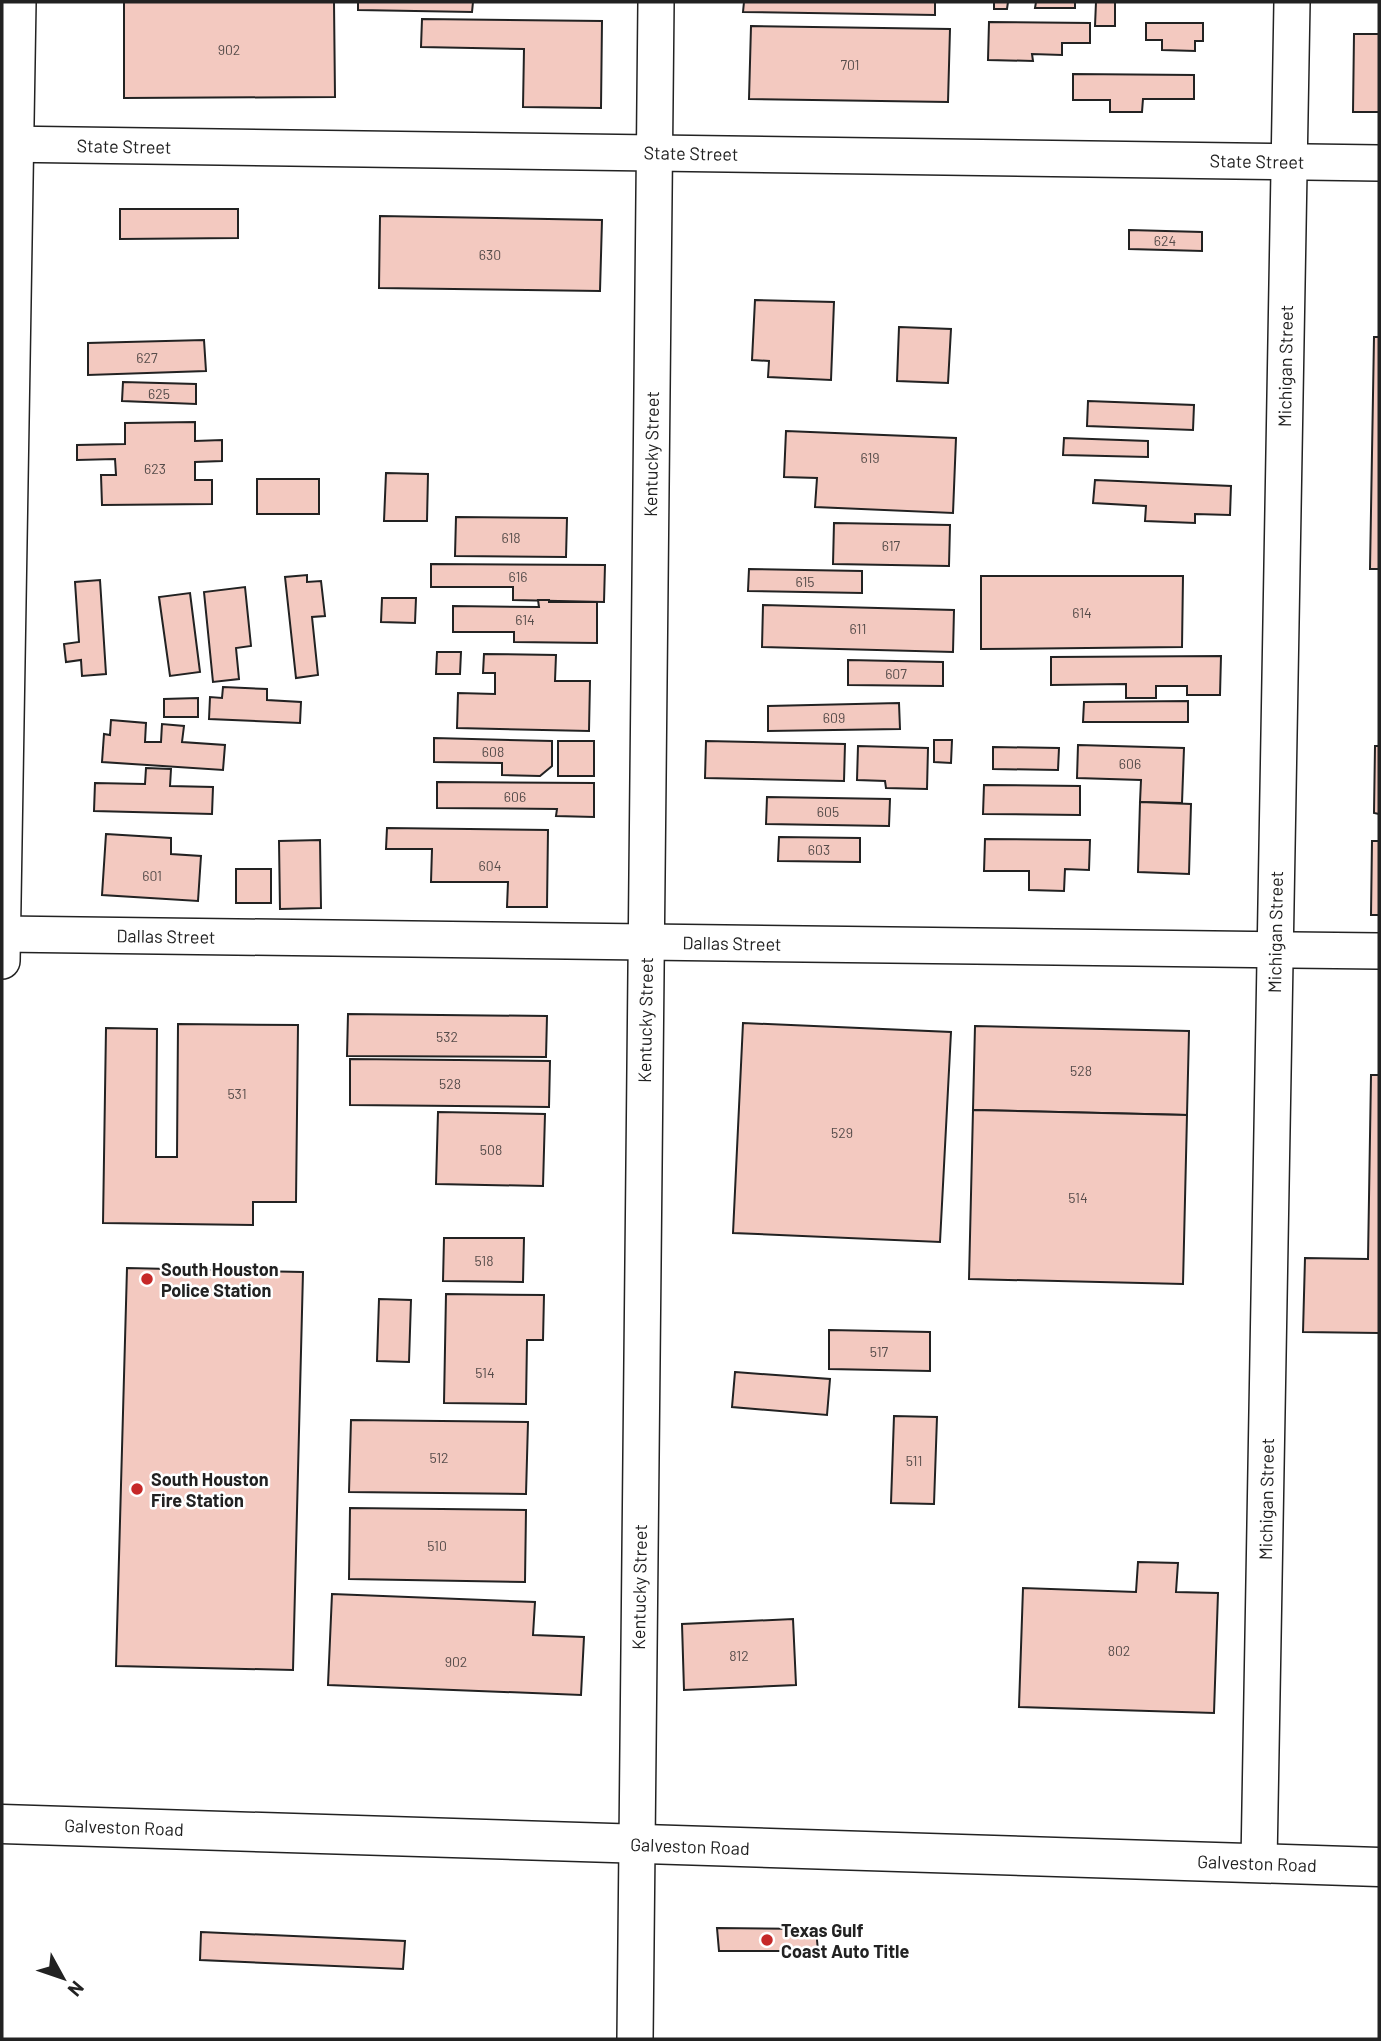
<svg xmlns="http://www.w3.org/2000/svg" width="1381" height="2041" font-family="Barlow,sans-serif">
  <rect width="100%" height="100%" fill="#fff"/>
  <g fill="#f3c9c0" stroke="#222" stroke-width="2">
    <path d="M 124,2 L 334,2 L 335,97 L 124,98 Z"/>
    <path d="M 358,2 L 473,2 L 472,12 L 358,10 Z"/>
    <path d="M 744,2 L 935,2 L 935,15 L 743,12 Z"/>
    <path d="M 994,2 L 1008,2 L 1007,9 L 994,9 Z"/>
    <path d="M 1036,2 L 1075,2 L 1075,8 L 1035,8 Z"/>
    <path d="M 1096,2 L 1115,2 L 1115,26 L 1095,26 Z"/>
    <path d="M 422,19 L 602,21 L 601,108 L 523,107 L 524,49 L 421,47 Z"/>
    <path d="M 989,22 L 1090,23 L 1090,43 L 1062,43 L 1062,55 L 1032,54 L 1033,61 L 988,60 Z"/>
    <path d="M 1146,23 L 1203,23 L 1203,41 L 1195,41 L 1195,51 L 1162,50 L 1162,40 L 1146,40 Z"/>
    <path d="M 751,26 L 950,29 L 948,102 L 749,99 Z"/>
    <path d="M 1354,34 L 1379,34 L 1379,112 L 1353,112 Z"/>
    <path d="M 1073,74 L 1194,75 L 1194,99 L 1143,99 L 1142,112 L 1110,112 L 1110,100 L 1073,100 Z"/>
    <path d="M 120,209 L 238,209 L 238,238 L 120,239 Z"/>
    <path d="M 380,216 L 602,220 L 600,291 L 379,288 Z"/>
    <path d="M 1129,230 L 1202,232 L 1202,251 L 1129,249 Z"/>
    <path d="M 755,300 L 834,302 L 831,380 L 768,377 L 769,361 L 752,360 Z"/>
    <path d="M 899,327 L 951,329 L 948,383 L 897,381 Z"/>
    <path d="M 1374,337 L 1379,337 L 1379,569 L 1370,569 Z"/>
    <path d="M 204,340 L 206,371 L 88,375 L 88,343 Z"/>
    <path d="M 123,382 L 196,384 L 196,404 L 122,401 Z"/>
    <path d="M 1088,401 L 1194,405 L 1193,430 L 1087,426 Z"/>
    <path d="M 195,422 L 195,441 L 222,440 L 222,461 L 195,462 L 195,480 L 212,480 L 212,504 L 102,505 L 101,475 L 116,475 L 115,459 L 77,460 L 77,445 L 125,444 L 125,423 Z"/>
    <path d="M 786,431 L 956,438 L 953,513 L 815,507 L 817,478 L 784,477 Z"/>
    <path d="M 1064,438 L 1148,441 L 1148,457 L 1063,455 Z"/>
    <path d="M 386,473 L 428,474 L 427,521 L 384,521 Z"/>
    <rect x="257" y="479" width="62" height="35"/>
    <path d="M 1095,480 L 1231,486 L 1230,515 L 1195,514 L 1195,523 L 1145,521 L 1146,506 L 1093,503 Z"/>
    <path d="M 456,517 L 567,518 L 566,557 L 455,556 Z"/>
    <path d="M 834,523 L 950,525 L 949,566 L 833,564 Z"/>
    <path d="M 431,564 L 605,565 L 604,602 L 513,600 L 513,587 L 431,587 Z"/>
    <path d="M 749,569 L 862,571 L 862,593 L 748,591 Z"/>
    <path d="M 307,575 L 307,582 L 321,581 L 325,616 L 312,617 L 318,675 L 296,678 L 285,577 Z"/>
    <path d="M 981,576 L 1183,576 L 1182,647 L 981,649 Z"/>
    <path d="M 100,580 L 106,674 L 82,676 L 81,660 L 66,662 L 64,644 L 79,642 L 75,582 Z"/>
    <path d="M 245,587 L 251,646 L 236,648 L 239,679 L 213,682 L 204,592 Z"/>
    <path d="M 190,593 L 200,672 L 170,676 L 159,597 Z"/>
    <path d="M 382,598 L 416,598 L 415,623 L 381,622 Z"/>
    <path d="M 538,600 L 549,600 L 549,602 L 597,602 L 597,643 L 514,642 L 514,632 L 453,632 L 453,606 L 539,607 Z"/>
    <path d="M 763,605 L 954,610 L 953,652 L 762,647 Z"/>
    <path d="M 437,652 L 461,652 L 460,674 L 436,674 Z"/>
    <path d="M 484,654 L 556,655 L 555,681 L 590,681 L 589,731 L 457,728 L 458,693 L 495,694 L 495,673 L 483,673 Z"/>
    <path d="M 1221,656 L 1220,695 L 1187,695 L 1187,686 L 1156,686 L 1156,698 L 1126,698 L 1126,684 L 1051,685 L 1051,657 Z"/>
    <path d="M 848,660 L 943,662 L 943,686 L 848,685 Z"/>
    <path d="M 223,687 L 267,689 L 267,700 L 301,702 L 300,723 L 209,719 L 210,697 L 222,698 Z"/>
    <path d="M 198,698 L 198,717 L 164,717 L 164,699 Z"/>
    <path d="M 1188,701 L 1188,722 L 1083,722 L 1084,702 Z"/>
    <path d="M 899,703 L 900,729 L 768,731 L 768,706 Z"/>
    <path d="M 111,720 L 146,723 L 145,742 L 161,742 L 162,724 L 184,726 L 182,742 L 225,745 L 223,770 L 102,762 L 104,734 L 110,735 Z"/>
    <path d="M 434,738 L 552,741 L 552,766 L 540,776 L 502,775 L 502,763 L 434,762 Z"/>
    <path d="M 934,740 L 952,740 L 951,763 L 934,762 Z"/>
    <rect x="558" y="741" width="36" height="35"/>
    <path d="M 706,741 L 845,744 L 844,781 L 705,778 Z"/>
    <path d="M 1078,745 L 1184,748 L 1182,803 L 1140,802 L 1141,780 L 1077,778 Z"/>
    <path d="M 858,746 L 928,748 L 927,789 L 886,788 L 885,781 L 857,780 Z"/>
    <path d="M 1375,746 L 1379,746 L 1379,814 L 1374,813 Z"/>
    <path d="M 993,747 L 1059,748 L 1058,770 L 993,769 Z"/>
    <path d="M 146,768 L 171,769 L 170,786 L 213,787 L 212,814 L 94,811 L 95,783 L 145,784 Z"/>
    <path d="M 437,782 L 594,783 L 594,817 L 556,816 L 557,809 L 437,808 Z"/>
    <path d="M 984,785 L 1080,786 L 1080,815 L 983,814 Z"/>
    <path d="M 767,797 L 890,799 L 889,826 L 766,824 Z"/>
    <path d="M 1140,802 L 1191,804 L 1189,874 L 1138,872 Z"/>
    <path d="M 387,828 L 548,830 L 547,907 L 507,907 L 508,882 L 431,882 L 432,849 L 386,849 Z"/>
    <path d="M 106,834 L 171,838 L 171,854 L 201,856 L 198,901 L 102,895 Z"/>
    <path d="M 779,837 L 860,838 L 860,862 L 778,861 Z"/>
    <path d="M 985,839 L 1090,840 L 1089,870 L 1065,869 L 1064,891 L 1029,890 L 1029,871 L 984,871 Z"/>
    <path d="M 320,840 L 321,908 L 280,909 L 279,841 Z"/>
    <path d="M 1372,841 L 1379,841 L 1379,915 L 1371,915 Z"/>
    <rect x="236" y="869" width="35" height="34"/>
    <path d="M 348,1014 L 547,1016 L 546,1057 L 347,1056 Z"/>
    <path d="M 743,1023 L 951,1032 L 940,1242 L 733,1233 Z"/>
    <path d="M 178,1024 L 298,1025 L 296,1202 L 253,1202 L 253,1225 L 103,1223 L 106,1028 L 157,1029 L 156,1157 L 177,1157 Z"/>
    <path d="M 975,1026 L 1189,1031 L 1187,1115 L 973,1110 Z"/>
    <path d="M 350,1059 L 550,1061 L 549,1107 L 350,1105 Z"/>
    <path d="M 1371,1075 L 1379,1075 L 1379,1333 L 1303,1332 L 1305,1258 L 1368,1259 Z"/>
    <path d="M 973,1110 L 1187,1115 L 1183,1284 L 969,1279 Z"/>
    <path d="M 438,1112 L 545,1114 L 543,1186 L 436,1184 Z"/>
    <path d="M 444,1238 L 524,1238 L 523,1282 L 443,1281 Z"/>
    <path d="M 127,1268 L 303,1272 L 293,1670 L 116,1666 Z"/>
    <path d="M 446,1294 L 544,1295 L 543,1340 L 527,1340 L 526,1404 L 444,1403 Z"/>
    <path d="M 379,1299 L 411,1300 L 409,1362 L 377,1361 Z"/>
    <path d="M 829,1330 L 930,1332 L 930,1371 L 829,1369 Z"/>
    <path d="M 735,1372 L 830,1379 L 827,1415 L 732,1407 Z"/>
    <path d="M 894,1416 L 937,1417 L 934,1504 L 891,1503 Z"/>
    <path d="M 351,1420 L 528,1422 L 526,1494 L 349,1492 Z"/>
    <path d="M 350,1508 L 526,1510 L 525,1582 L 349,1579 Z"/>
    <path d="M 1138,1562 L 1178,1563 L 1176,1592 L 1218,1593 L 1214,1713 L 1019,1707 L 1023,1588 L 1136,1592 Z"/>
    <path d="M 332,1594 L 535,1602 L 533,1635 L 584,1637 L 581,1695 L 328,1685 Z"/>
    <path d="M 793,1619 L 796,1685 L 684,1690 L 682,1624 Z"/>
    <path d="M 717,1928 L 816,1929 L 818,1951 L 719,1951 Z"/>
    <path d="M 201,1932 L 405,1941 L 403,1969 L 200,1960 Z"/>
  </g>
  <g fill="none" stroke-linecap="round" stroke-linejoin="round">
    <g stroke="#222" stroke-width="38">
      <g id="street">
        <path d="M 2,144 L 1379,163"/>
        <path d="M 2,934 L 1379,951"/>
        <path d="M 2,961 L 18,2"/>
        <path d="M 1259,1863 L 1292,2"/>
        <path d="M 635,2039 L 656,2"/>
      </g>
    </g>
    <g stroke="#222" stroke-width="41">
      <path id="primary" d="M 2,1824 L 1379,1867"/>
    </g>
    <use href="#street" stroke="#fff" stroke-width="35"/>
    <use href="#primary" stroke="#fff" stroke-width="38"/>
  </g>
  <g fill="#c62828" stroke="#fff" stroke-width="2.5">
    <circle cx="147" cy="1279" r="7"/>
    <circle cx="137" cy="1489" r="7"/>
    <circle cx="767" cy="1940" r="7"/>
  </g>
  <g text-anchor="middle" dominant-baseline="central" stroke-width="5" stroke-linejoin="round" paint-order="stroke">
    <g font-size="14" fill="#564c4a">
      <text x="229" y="49">902</text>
      <text x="850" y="64">701</text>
      <text x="1165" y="240">624</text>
      <text x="490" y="254">630</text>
      <text x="147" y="357">627</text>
      <text x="159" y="393">625</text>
      <text x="870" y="457">619</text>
      <text x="155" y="468">623</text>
      <text x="511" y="537">618</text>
      <text x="891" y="545">617</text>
      <text x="518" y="576">616</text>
      <text x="805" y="581">615</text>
      <text x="1082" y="612">614</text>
      <text x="525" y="619">614</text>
      <text x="858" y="628">611</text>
      <text x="896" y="673">607</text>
      <text x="834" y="717">609</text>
      <text x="493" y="751">608</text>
      <text x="1130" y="763">606</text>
      <text x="515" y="796">606</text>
      <text x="828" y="811">605</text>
      <text x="819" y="849">603</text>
      <text x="490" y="865">604</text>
      <text x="152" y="875">601</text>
      <text x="447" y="1036">532</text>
      <text x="1081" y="1070">528</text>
      <text x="450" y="1083">528</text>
      <text x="237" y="1093">531</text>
      <text x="842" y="1132">529</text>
      <text x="491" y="1149">508</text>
      <text x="1078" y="1197">514</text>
      <text x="484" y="1260">518</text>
      <text x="879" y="1351">517</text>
      <text x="485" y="1372">514</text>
      <text x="439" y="1457">512</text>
      <text x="914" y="1460">511</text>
      <text x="437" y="1545">510</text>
      <text x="1119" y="1650">802</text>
      <text x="739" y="1655">812</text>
      <text x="456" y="1661">902</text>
    </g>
    <g font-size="18" fill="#222" stroke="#fff">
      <text transform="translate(124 146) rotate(1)">State Street</text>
      <text transform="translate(691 153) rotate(1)">State Street</text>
      <text transform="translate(1257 161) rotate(1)">State Street</text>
      <text transform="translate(1285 366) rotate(-89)">Michigan Street</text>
      <text transform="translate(651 454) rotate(-89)">Kentucky Street</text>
      <text transform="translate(1275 932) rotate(-89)">Michigan Street</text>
      <text transform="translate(166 936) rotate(1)">Dallas Street</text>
      <text transform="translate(732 943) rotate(1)">Dallas Street</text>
      <text transform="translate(645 1020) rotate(-89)">Kentucky Street</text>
      <text transform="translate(1266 1499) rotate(-89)">Michigan Street</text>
      <text transform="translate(639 1587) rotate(-89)">Kentucky Street</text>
      <text transform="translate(124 1827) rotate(2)">Galveston Road</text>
      <text transform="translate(690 1846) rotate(2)">Galveston Road</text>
      <text transform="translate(1257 1863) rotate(2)">Galveston Road</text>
    </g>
    <g font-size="18" font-weight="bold" fill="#222" stroke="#fff" text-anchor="start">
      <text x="161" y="1269">South Houston<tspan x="161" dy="21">Police Station</tspan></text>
      <text x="151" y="1479">South Houston<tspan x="151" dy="21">Fire Station</tspan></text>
      <text x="781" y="1930">Texas Gulf<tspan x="781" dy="21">Coast Auto Title</tspan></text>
    </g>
  </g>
  <rect width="1381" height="2041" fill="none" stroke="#222222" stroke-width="7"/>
  <g transform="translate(63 1978) rotate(130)" stroke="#ffffff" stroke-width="5" paint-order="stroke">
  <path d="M0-5L12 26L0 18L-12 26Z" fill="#222222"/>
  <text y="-10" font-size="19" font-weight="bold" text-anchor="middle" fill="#222222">N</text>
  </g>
</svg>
